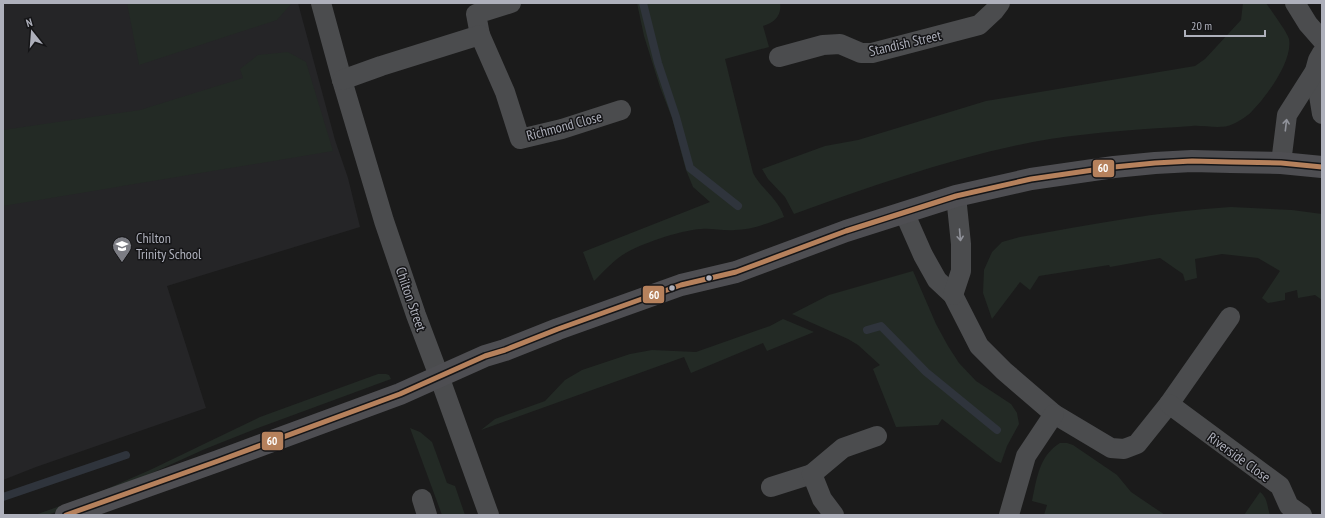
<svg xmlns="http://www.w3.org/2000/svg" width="1325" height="518" font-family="'PT Sans Narrow',sans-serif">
  <rect width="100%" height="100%" fill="#1b1b1b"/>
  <path fill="#252527" d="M 3,3 L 298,3 L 335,140 L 348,178 L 360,227 L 167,286 L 206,408 L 36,467 L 3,480 Z"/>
  <g fill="#232a25">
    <path d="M 127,3 L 292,3 L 277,20 L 139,65 Z"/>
    <path d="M 637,3 L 780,3 C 782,16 774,23 763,26 L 769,47 L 725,59 L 753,173 C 762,190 778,198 784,217 C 769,223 751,230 735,230 C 723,231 712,228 701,229 C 681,230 636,245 621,256 C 611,263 602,273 594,281 L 583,252 L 710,202 L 693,187 L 686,170 L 672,118 L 660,87 L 644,36 Z"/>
    <path d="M 1243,3 L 1266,3 C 1270,9 1288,33 1289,39 C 1293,60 1267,96 1253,110 C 1249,115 1240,121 1233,124 C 1221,130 1205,125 1192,126 C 1145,129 1096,132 1050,139 C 962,154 878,184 794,214 L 785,197 L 768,179 L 762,169 L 825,146 L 858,140 L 986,101 L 1195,66 L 1205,59 L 1241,20 Z"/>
    <path d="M 288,52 L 306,62 L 333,151 L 3,206 L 3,130 L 140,110 L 243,78 L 240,69 L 258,55 Z"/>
    <path d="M 1231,207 L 1292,210 L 1322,214 L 1322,300 L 1315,295 L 1298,298 L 1297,290 L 1285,293 L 1285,300 L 1268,303 L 1262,298 L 1280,271 L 1258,258 L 1222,254 L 1195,259 L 1197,278 L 1185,281 L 1183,274 L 1160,258 L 1110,267 L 1109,265 L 1039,276 L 1030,290 L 1020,282 L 992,319 L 983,293 L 984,270 L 992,252 L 1002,242 L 1020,237 C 1090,225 1160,211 1231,207 Z"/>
    <path d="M 913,271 L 936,324 L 948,346 L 959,363 L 976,381 L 1011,404 L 1017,413 L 1019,424 L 1007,446 L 1001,463 L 996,461 L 942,419 L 938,425 L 896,427 L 873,369 L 880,365 L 858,345 L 848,339 L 792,314 L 829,295 Z"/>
    <path d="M 783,319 L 814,332 L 767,351 L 763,343 L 691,373 L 684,357 L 481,430 L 495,419 L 545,401 L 565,380 L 582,370 L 630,354 L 652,350 L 696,352 L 770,326 Z"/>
    <path d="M 378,374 L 386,374 L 389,375 L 391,379 L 258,428 L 205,449 L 121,487 L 68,508 L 47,515 L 35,515 L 102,491 L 150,470 L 260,417 Z"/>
    <path d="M 410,428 L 420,432 L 432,442 L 447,483 L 455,486 L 465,515 L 442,515 Z"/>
    <path d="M 1060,443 L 1067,443 L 1073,445 L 1117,475 L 1131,492 L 1165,515 L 1044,515 L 1047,505 L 1032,501 C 1037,478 1039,456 1060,443 Z"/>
    <path d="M 1260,492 C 1268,498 1267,507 1270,515 L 1244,515 Z"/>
  </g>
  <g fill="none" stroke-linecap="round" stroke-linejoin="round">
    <g stroke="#2f343c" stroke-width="8">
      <path d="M 643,3 L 658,63 L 676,117 L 690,168 L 738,206"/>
      <path d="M 867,330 L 881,326 L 926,372 L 997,430"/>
      <path d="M 3,497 L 126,455"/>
    </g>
    <g stroke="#4b4c4e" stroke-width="20">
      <path d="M 321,3 L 342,80 L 384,221 L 416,315 L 439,376 L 489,515"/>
      <path d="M 1295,3 L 1308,24 L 1322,40"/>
      <path d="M 480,35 L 476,14 L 511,3"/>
      <path d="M 779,57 L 823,45 L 840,44 L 861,53 L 872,53 L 979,25 L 994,11 L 1000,3"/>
      <path d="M 1315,71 L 1322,114"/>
      <path d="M 342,80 L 381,66 L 480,35 L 505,92 L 520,139 L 562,129 L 621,110"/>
      <path d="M 1281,163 L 1287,115 L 1315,71 L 1318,60 L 1322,53"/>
      <path d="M 904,212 L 923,255 L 937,280 L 953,295 L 979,346 L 1004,371 L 1054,414 L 1111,448 L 1124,449 L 1137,444 L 1169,404 L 1230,317"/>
      <path d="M 953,295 L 961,271 L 961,244 L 956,196"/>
      <path d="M 1169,404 L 1280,486 L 1289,506 L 1302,515"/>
      <path d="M 771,487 L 812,474"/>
      <path d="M 422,499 L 427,515"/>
      <path d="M 834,515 L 822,499 L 812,474 L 843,448 L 877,436"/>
      <path d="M 1009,515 L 1026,456 L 1054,414"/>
    </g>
    <path stroke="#4e4e52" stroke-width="22" d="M 66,515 L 218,461 L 400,394 L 485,356 L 505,350 L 558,329 L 681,285 L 736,272 L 846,231 L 956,196 L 1031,179 L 1114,167 L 1155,163 L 1192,161 L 1231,162 L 1281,163 L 1322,167"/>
    <g stroke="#151517" stroke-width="8">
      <path id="bus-1" d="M 66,515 L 218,461 L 400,394 L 485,356 L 505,350 L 558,329 L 681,285 L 736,272 L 846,231 L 956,196 L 1031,179 L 1114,167 L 1155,163 L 1192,161 L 1231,162 L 1281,163 L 1322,167"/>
    </g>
    <use href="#bus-1" stroke="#b6815c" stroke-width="5"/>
  </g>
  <defs><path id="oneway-shaft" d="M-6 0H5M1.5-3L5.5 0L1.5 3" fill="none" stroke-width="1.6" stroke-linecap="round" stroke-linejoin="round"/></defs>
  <g stroke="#90929a">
    <use href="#oneway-shaft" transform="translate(1286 125) rotate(-83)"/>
    <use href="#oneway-shaft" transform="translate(960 235) rotate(85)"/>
  </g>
  <defs>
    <g id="school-pin" transform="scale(1)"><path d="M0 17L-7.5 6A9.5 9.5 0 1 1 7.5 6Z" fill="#7b7c83" stroke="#151517"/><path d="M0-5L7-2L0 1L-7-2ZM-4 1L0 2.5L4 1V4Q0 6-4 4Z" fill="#fff"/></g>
  </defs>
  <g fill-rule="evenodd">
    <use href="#school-pin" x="122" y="246"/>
  </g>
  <g fill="#aeb0bb" stroke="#151517" stroke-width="1.5">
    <circle cx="709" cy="278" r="3.5"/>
    <circle cx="672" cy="288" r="3.5"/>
  </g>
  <g text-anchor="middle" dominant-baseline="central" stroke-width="3" stroke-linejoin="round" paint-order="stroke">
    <g font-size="14" fill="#aeb0bb" stroke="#151517">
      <text transform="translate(905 43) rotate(-13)">Standish Street</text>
      <text transform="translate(564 126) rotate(-15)">Richmond Close</text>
      <text transform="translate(411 299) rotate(71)">Chilton Street</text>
      <text transform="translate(1239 457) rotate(36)">Riverside Close</text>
    </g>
    <g font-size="14" fill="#aeb0bb" stroke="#151517" text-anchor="start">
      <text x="136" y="238">Chilton<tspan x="136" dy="16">Trinity School</tspan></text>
    </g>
  </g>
  <g stroke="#151517" stroke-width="1.5">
    <rect x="1092" y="159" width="23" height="19" rx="4" fill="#b6815c"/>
    <rect x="642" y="285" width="23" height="19" rx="4" fill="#b6815c"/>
    <rect x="261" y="431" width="23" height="20" rx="4" fill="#b6815c"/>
  </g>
  <g font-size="11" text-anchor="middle" font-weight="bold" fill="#fff">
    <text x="1103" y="172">60</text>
    <text x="654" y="299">60</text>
    <text x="272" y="445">60</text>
  </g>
  <rect width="1325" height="518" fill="none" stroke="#aeb0bb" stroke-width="8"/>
  <g transform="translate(32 32) rotate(343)" stroke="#151517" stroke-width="3" paint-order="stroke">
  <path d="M0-3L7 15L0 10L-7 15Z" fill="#aeb0bb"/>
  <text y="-6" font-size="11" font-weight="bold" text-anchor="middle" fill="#aeb0bb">N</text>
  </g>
  <path d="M1185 30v6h80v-6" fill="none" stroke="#aeb0bb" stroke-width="2"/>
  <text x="1191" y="30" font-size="12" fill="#aeb0bb" stroke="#151517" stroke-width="3" paint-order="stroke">20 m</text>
</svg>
